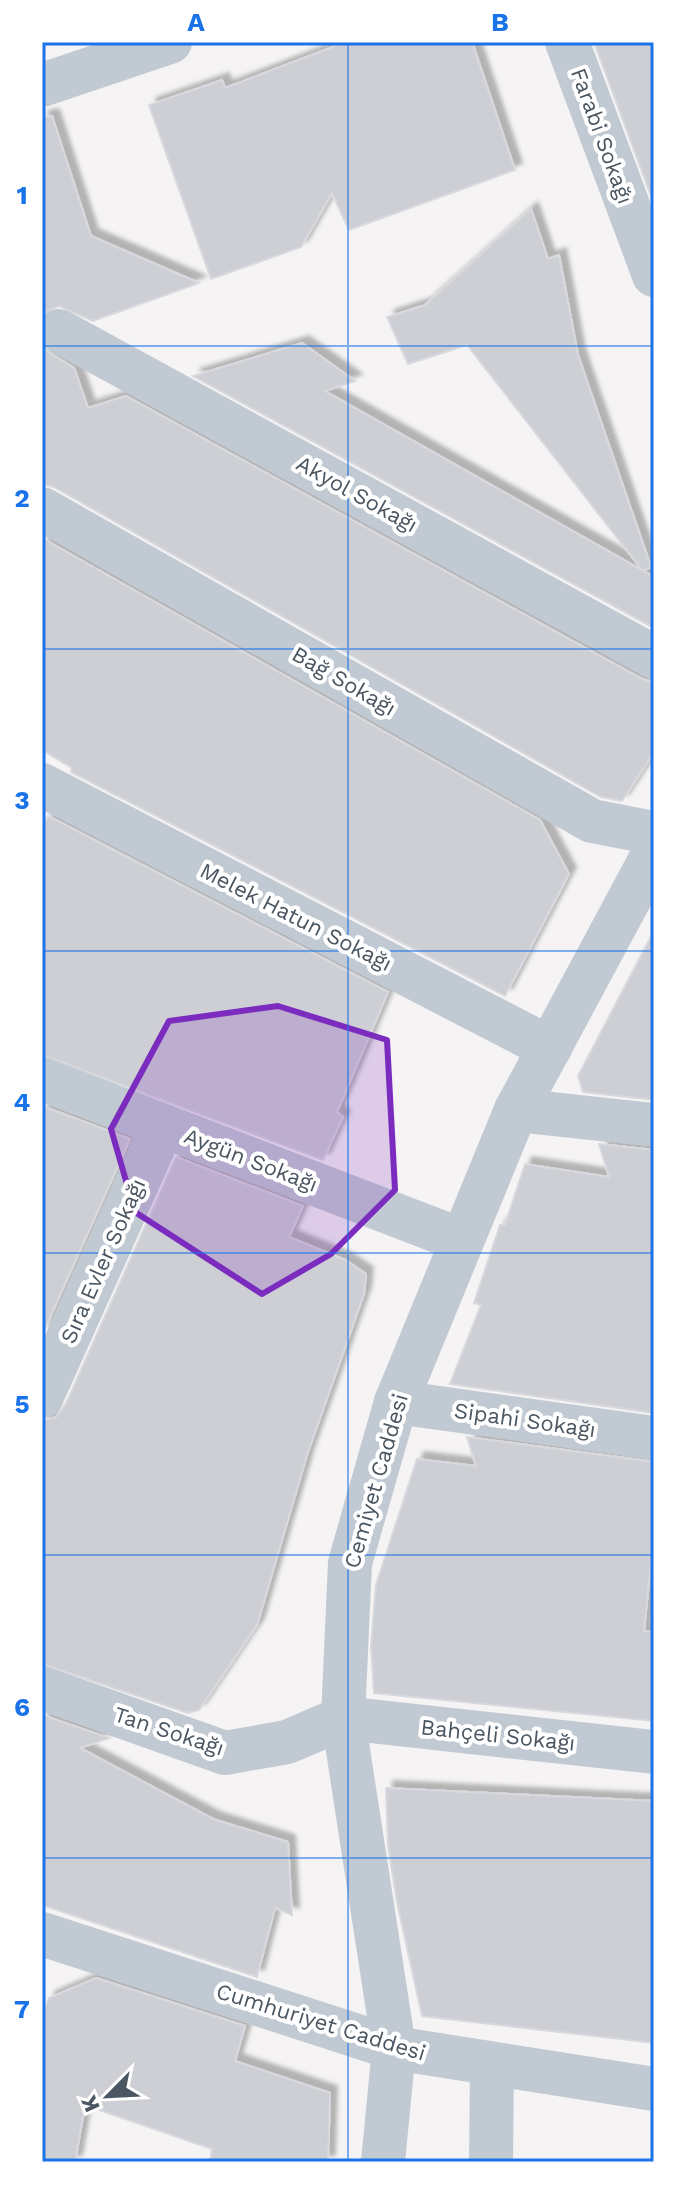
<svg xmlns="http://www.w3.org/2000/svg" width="696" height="2204" font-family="'Work Sans',sans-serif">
  <defs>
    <filter id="shadow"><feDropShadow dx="7" dy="-7" stdDeviation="2" flood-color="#0004"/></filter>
  </defs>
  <rect width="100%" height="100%" fill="#f5f3f3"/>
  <g fill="#cdcfd5" stroke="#d7d9de" stroke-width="2" filter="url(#shadow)">
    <path d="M 346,42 L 472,42 L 515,170 L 349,230 L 332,193 L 301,247 L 211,279 L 149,105 L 222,80 L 225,88 Z"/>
    <path d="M 594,42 L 654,42 L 654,204 Z"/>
    <path d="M 52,116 L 91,236 L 199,283 L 93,321 L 59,306 L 42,314 L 42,118 Z"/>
    <path d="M 531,209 L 548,259 L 559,255 L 578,355 L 651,567 L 643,571 L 467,345 L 408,364 L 387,317 L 425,305 Z"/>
    <path d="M 302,343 L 355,381 L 325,391 L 654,577 L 654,628 L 193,376 Z"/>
    <path d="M 42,348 L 74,368 L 88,408 L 126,396 L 642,679 L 654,682 L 654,752 L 622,801 L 601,797 L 54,487 L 42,484 Z"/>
    <path d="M 42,538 L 540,820 L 569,874 L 505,996 L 71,772 L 72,768 L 42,750 Z"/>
    <path d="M 48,816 L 388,992 L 337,1112 L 343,1117 L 323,1160 L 42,1055 L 42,829 Z"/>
    <path d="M 654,931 L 654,1100 L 583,1092 L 578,1076 Z"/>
    <path d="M 42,1106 L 130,1139 L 42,1335 Z"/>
    <path d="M 599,1144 L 654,1150 L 654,1413 L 450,1384 L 481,1305 L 474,1303 L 500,1225 L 505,1225 L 525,1164 L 609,1177 Z"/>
    <path d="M 176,1157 L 303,1206 L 289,1237 L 345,1260 L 366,1274 L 364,1294 L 307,1455 L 257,1625 L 199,1710 L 188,1713 L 42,1664 L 42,1421 L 56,1417 L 65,1406 Z"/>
    <path d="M 467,1437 L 654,1462 L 654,1532 L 644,1631 L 654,1632 L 654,1721 L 374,1693 L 371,1646 L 376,1585 L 417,1459 L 476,1466 Z"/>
    <path d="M 42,1715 L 109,1738 L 80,1748 L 213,1819 L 288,1842 L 292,1915 L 275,1908 L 257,1977 L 42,1905 Z"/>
    <path d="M 386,1788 L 654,1801 L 654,2043 L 422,2016 L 397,1902 L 388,1845 Z"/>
    <path d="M 96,1978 L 245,2026 L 235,2061 L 330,2093 L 328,2162 L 210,2162 L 212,2149 L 85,2105 L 75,2162 L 42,2162 L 42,2017 L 49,1998 Z"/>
  </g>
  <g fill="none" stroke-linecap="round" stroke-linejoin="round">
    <g stroke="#c1cad2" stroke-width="44">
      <path d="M 567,42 L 654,275"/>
      <path d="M 42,85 L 170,42"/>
      <path d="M 59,331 L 654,657"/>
      <path d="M 42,509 L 592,821 L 654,833"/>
      <path d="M 42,785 L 550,1048"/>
      <path d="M 42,1079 L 461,1240"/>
      <path d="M 516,1110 L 654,1125"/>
      <path d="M 42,1396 L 163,1126"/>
      <path d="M 396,1402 L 654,1438"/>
      <path d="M 42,1688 L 225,1753 L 287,1742 L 343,1718 L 654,1752"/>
      <path d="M 42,1934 L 394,2048 L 654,2089"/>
      <path d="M 383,2162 L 394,2048 L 343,1718 L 350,1563 L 396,1402 L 516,1110 L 654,853"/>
      <path d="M 491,2162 L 492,2066"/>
    </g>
  </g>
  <path fill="#7b2cbf" fill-opacity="0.2" stroke="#7b2cbf" stroke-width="6" stroke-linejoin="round" d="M 278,1006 L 387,1040 L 395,1190 L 331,1254 L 262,1294 L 135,1212 L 111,1129 L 169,1021 Z"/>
  <path fill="none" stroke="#1a73e8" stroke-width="2" stroke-opacity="0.55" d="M 348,42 L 348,2162M 42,346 L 654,346M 42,649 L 654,649M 42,951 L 654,951M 42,1253 L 654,1253M 42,1555 L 654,1555M 42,1858 L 654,1858"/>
  <g text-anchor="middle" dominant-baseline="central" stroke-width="8" stroke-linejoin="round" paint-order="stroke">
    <g font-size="22" fill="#4a5661" stroke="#fff">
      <text transform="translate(602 136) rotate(70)">Farabi Sokağı</text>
      <text transform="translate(357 494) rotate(29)">Akyol Sokağı</text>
      <text transform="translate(344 681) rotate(30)">Bağ Sokağı</text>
      <text transform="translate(296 917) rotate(27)">Melek Hatun Sokağı</text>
      <text transform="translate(251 1160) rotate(21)">Aygün Sokağı</text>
      <text transform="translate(103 1261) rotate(-66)">Sıra Evler Sokağı</text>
      <text transform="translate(525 1420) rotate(8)">Sipahi Sokağı</text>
      <text transform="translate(376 1481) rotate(-74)">Cemiyet Caddesi</text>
      <text transform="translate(169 1731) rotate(18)">Tan Sokağı</text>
      <text transform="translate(498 1735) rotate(6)">Bahçeli Sokağı</text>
      <text transform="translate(321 2022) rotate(17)">Cumhuriyet Caddesi</text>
    </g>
  </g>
  <rect width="696" height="2204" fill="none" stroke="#ffffff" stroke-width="88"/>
  <g transform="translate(108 2096) rotate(246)" stroke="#ffffff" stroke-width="6" paint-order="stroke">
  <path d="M0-6L14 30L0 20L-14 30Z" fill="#4a5661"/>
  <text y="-12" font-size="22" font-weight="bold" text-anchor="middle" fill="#4a5661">K</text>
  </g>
  <rect x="44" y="44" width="608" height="2116" fill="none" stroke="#1a73e8" stroke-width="3"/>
  <g font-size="26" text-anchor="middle" font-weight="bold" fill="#1a73e8">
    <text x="196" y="31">A</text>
    <text x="500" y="31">B</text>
    <text x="22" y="204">1</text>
    <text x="22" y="507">2</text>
    <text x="22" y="809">3</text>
    <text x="22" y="1111">4</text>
    <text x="22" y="1413">5</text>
    <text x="22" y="1716">6</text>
    <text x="22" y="2018">7</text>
  </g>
</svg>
